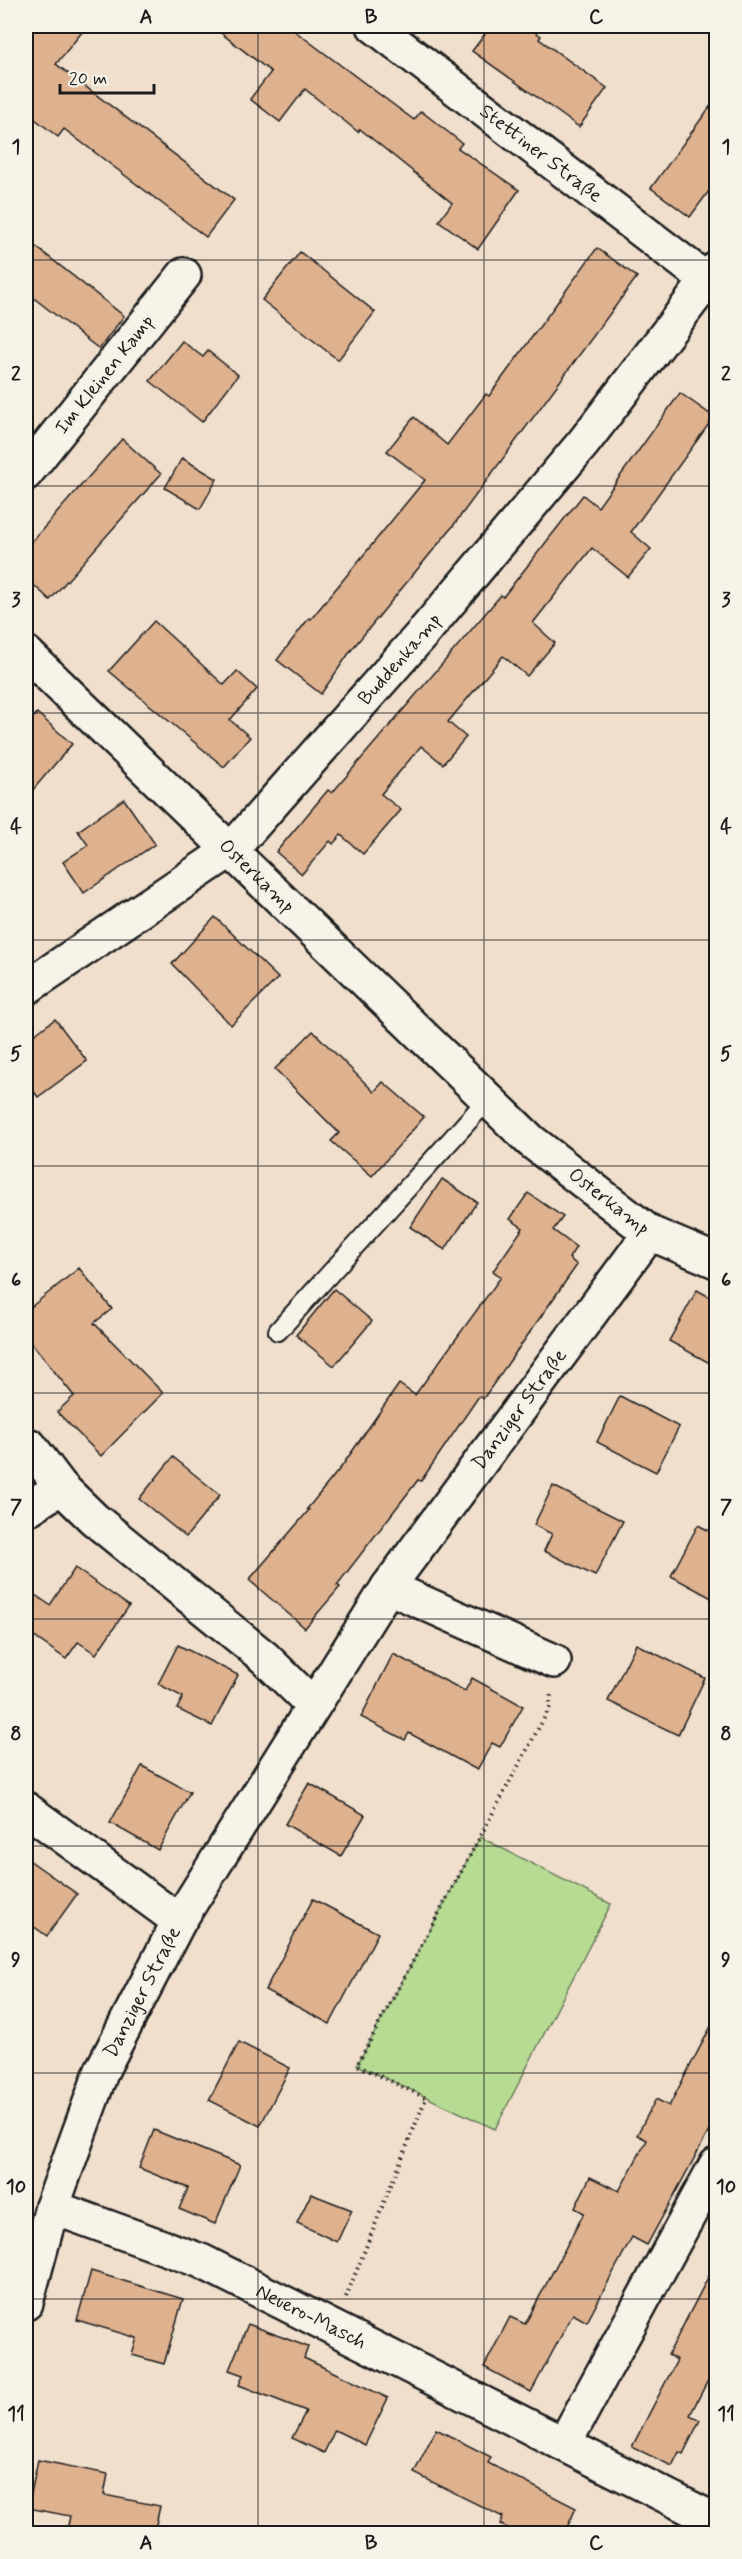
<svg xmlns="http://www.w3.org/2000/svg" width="742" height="2559" font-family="Mynerve,sans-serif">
  <rect width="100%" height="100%" fill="#f0dfcd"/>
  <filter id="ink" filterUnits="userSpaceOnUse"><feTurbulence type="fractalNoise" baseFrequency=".0167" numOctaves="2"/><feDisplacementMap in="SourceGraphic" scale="12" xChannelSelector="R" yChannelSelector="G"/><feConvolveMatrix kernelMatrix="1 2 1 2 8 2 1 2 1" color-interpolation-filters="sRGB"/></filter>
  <g filter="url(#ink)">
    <path fill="#b8db94" stroke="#6a7c58" stroke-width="1.5" d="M 480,1837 L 611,1904 L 495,2129 L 357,2065 Z"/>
    <g fill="#deb18f" stroke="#1c1c1c" stroke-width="1.5">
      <path d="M 26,26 L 87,26 L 56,64 L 234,200 L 206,237 L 64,129 L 58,137 L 26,112 Z"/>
      <path d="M 212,26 L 288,26 L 414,120 L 421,111 L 462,143 L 458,148 L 519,190 L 478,249 L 439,221 L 452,203 L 360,129 L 358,132 L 305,89 L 280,122 L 250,99 L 271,72 Z"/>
      <path d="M 491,26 L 526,26 L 541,36 L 539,39 L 607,88 L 579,127 L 472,51 Z"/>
      <path d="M 717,97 L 717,180 L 690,217 L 651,188 Z"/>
      <path d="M 26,239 L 124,316 L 99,349 L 26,292 Z"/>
      <path d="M 597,248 L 637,277 L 453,526 L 352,649 L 321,694 L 277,660 L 309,618 L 311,619 L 425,480 L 387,451 L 414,417 L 447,445 L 486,394 L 489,396 Z"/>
      <path d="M 300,252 L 375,312 L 338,360 L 262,300 Z"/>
      <path d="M 182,341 L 203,357 L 208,351 L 238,375 L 202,422 L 150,381 Z"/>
      <path d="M 680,393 L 714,417 L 631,532 L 651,549 L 628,577 L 592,548 L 533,623 L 555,643 L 527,676 L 503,656 L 448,722 L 466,737 L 443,764 L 421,746 L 381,794 L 401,810 L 363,854 L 341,835 L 333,844 L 330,841 L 302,874 L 276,852 L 328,790 L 332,793 L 501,595 L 503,597 L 583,495 L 598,507 Z"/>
      <path d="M 122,439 L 161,474 L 50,600 L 26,578 L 26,548 Z"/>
      <path d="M 182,458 L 217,479 L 200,509 L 165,488 Z"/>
      <path d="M 154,621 L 224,685 L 237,671 L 257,689 L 230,720 L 250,737 L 224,767 L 109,671 Z"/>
      <path d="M 37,713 L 72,744 L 26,798 L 26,727 Z"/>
      <path d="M 124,799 L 155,844 L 84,893 L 63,862 L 88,845 L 78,831 Z"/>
      <path d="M 215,917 L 278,978 L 231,1025 L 172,964 Z"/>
      <path d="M 55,1019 L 87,1061 L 38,1097 L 26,1081 L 26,1041 Z"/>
      <path d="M 313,1031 L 374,1092 L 383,1082 L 424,1117 L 372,1176 L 331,1141 L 339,1133 L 275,1069 Z"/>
      <path d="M 442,1179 L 477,1202 L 445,1250 L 410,1227 Z"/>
      <path d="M 528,1193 L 563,1217 L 553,1230 L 576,1247 L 569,1258 L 577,1265 L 483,1399 L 479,1396 L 421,1481 L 418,1480 L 337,1585 L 340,1587 L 305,1628 L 249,1580 L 309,1510 L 307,1509 L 342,1466 L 399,1384 L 415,1395 L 501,1277 L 493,1271 L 523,1228 L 510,1219 Z"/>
      <path d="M 79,1268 L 112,1309 L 94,1323 L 163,1393 L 101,1456 L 57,1412 L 74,1396 L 26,1336 L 26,1311 Z"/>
      <path d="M 334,1289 L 372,1321 L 334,1366 L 296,1335 Z"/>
      <path d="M 697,1290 L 717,1301 L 717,1367 L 669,1341 Z"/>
      <path d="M 620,1396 L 679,1427 L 656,1472 L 597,1442 Z"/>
      <path d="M 173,1457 L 220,1495 L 186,1537 L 139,1499 Z"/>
      <path d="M 553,1486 L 623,1521 L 595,1576 L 544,1551 L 552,1534 L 534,1525 Z"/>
      <path d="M 698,1525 L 717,1535 L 717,1601 L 671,1576 Z"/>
      <path d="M 75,1568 L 129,1606 L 96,1654 L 78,1642 L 66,1659 L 26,1631 L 26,1609 L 35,1595 L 50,1605 Z"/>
      <path d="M 636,1644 L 705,1678 L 678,1735 L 608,1701 Z"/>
      <path d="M 178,1645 L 238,1675 L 212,1726 L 177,1709 L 183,1697 L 158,1684 Z"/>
      <path d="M 393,1654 L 465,1691 L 472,1678 L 523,1706 L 500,1747 L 492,1743 L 477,1770 L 409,1733 L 405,1740 L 361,1717 Z"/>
      <path d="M 142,1766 L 190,1792 L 158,1850 L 110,1823 Z"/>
      <path d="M 309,1783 L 365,1815 L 341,1856 L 285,1824 Z"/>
      <path d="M 26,1858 L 77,1894 L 47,1936 L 26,1921 Z"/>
      <path d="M 313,1899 L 378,1933 L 330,2024 L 265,1990 Z"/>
      <path d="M 717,2015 L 717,2116 L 647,2245 L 632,2237 L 587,2322 L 573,2314 L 531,2392 L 484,2367 L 510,2317 L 525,2324 L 584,2213 L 575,2208 L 590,2177 L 619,2191 L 647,2140 L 637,2135 L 656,2099 L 669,2106 Z"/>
      <path d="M 239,2042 L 290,2068 L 260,2126 L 209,2100 Z"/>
      <path d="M 154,2130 L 240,2165 L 215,2224 L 179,2209 L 188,2188 L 139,2168 Z"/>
      <path d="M 311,2194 L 352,2210 L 337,2242 L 297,2223 Z"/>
      <path d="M 717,2260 L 717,2363 L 690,2415 L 700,2420 L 683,2454 L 679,2452 L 672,2466 L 632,2447 L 677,2360 L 668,2355 Z"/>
      <path d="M 91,2271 L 183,2299 L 164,2364 L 132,2355 L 137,2338 L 77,2320 Z"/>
      <path d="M 248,2324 L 308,2347 L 304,2358 L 388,2398 L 365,2445 L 335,2430 L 324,2453 L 292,2438 L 306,2411 L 239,2385 L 243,2375 L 229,2370 Z"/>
      <path d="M 436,2429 L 491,2457 L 488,2463 L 576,2508 L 564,2534 L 518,2534 L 500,2524 L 503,2517 L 414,2473 Z"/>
      <path d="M 38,2460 L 108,2474 L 104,2495 L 160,2506 L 154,2534 L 66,2534 L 70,2516 L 28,2508 Z"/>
    </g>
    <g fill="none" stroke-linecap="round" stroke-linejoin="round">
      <g stroke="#1c1c1c" stroke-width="22">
        <path id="lane" d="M 278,1331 L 488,1099"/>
      </g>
      <g stroke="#1c1c1c" stroke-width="38">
        <g id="street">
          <path id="s1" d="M 374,26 L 708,281"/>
          <path id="s2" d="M 26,473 L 184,275"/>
          <path id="s3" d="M 26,653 L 531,1141 L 650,1233 L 716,1261"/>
          <path id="s4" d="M 26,988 L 232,849 L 423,633 L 584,442 L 716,269"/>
          <path d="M 26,1447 L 30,1446 L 61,1487 L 94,1519 L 265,1658 L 312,1704"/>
          <path d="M 26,1510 L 61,1487"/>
          <path d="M 388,1587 L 554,1661"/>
          <path d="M 26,1809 L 179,1921"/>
          <path id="s5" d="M 52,2207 L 201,2261 L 716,2521"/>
          <path id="s6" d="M 26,2303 L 52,2207 L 102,2070 L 179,1921 L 388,1587 L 650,1233"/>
          <path d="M 564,2444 L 716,2165"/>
        </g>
      </g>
      <path stroke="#1c1c1c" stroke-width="4" stroke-dasharray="1.5 4.5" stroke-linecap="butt" d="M 346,2297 L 426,2098 L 357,2065 L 550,1707 L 551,1691"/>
      <use href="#lane" stroke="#f7f3e8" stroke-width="18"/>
      <use href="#street" stroke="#f7f3e8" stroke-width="33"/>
    </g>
  </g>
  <path fill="none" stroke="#1c1c1c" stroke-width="1.5" stroke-opacity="0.55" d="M 258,26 L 258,2534M 484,26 L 484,2534M 26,260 L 716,260M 26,486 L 716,486M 26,713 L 716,713M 26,940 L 716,940M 26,1166 L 716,1166M 26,1393 L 716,1393M 26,1619 L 716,1619M 26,1846 L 716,1846M 26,2073 L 716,2073M 26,2299 L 716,2299"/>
  <g text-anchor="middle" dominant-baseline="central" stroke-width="6" stroke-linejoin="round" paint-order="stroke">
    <g font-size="20" fill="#1c1c1c" stroke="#f7f3e8">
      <text stroke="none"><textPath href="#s1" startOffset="210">Stettiner Straße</textPath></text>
      <text stroke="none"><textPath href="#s2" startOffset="126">Im Kleinen Kamp</textPath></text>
      <text stroke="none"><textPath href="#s4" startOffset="502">Buddenkamp</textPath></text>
      <text stroke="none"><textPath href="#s3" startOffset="321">Osterkamp</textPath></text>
      <text stroke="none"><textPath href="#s3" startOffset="801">Osterkamp</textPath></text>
      <text stroke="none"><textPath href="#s6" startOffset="1028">Danziger Straße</textPath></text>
      <text stroke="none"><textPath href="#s6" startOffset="333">Danziger Straße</textPath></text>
      <text stroke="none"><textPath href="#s5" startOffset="282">Neuero-Masch</textPath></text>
    </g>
  </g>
  <rect width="742" height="2559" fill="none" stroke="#f7f3e8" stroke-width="66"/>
  <path d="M60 84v9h94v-9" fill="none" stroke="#1c1c1c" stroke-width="3"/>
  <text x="69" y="84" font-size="18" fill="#1c1c1c" stroke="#f7f3e8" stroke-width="4.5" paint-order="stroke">20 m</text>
  <rect x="33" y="33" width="676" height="2493" fill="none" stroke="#1c1c1c" stroke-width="2"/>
  <g font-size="20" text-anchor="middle" font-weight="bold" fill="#1c1c1c">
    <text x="146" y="23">A</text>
    <text x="371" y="23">B</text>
    <text x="596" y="23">C</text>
    <text x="16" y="153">1</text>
    <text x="726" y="153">1</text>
    <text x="16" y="380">2</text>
    <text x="726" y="380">2</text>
    <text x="16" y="606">3</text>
    <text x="726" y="606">3</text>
    <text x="16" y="833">4</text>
    <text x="726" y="833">4</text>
    <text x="16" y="1060">5</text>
    <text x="726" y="1060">5</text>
    <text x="16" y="1286">6</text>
    <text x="726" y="1286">6</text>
    <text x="16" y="1513">7</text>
    <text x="726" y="1513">7</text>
    <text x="16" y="1740">8</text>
    <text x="726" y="1740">8</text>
    <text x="16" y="1966">9</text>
    <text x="726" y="1966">9</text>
    <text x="16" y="2193">10</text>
    <text x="726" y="2193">10</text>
    <text x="16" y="2420">11</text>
    <text x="726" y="2420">11</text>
    <text x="146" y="2549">A</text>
    <text x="371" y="2549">B</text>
    <text x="596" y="2549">C</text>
  </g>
</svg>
